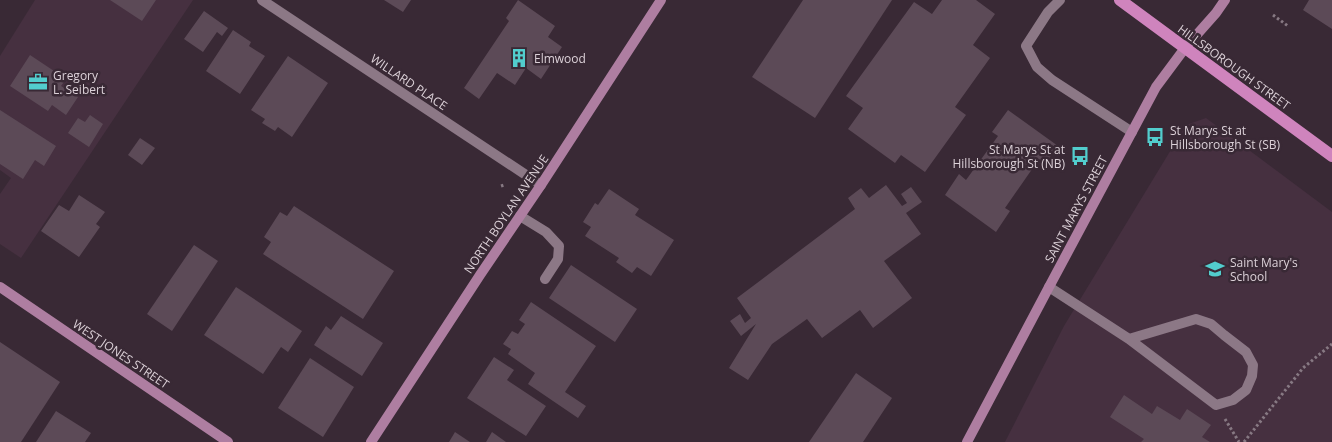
<svg xmlns="http://www.w3.org/2000/svg" width="1332" height="442" font-family="'Open Sans',sans-serif">
  <rect width="100%" height="100%" fill="#392935"/>
  <g fill="#463040">
    <path d="M 35,0 L 193,0 L 21,258 L 0,244 L 0,194 L 11,178 L 0,170 L 0,56 Z"/>
    <path d="M 1206,118 L 1332,212 L 1332,442 L 1005,442 L 1064,326 L 1186,125 Z"/>
  </g>
  <g fill="#5c4a57">
    <path d="M 110,0 L 156,0 L 142,21 Z"/>
    <path d="M 384,0 L 411,0 L 403,12 Z"/>
    <path d="M 518,0 L 555,26 L 548,37 L 562,47 L 541,79 L 526,68 L 515,85 L 497,73 L 479,99 L 464,88 L 509,21 L 506,18 Z"/>
    <path d="M 803,0 L 892,0 L 815,118 L 752,77 Z"/>
    <path d="M 942,0 L 976,0 L 995,14 L 973,45 L 990,58 L 955,107 L 966,115 L 925,172 L 901,155 L 895,163 L 848,129 L 863,108 L 846,96 L 914,2 L 932,14 Z"/>
    <path d="M 1309,0 L 1332,0 L 1332,29 L 1303,10 Z"/>
    <path d="M 204,11 L 228,28 L 222,36 L 217,32 L 203,52 L 184,39 Z"/>
    <path d="M 233,30 L 251,42 L 249,46 L 265,56 L 240,94 L 206,71 Z"/>
    <path d="M 30,55 L 66,79 L 61,86 L 78,97 L 66,115 L 52,105 L 48,111 L 10,86 Z"/>
    <path d="M 288,56 L 328,83 L 292,137 L 278,127 L 275,131 L 262,123 L 265,119 L 251,110 Z"/>
    <path d="M 0,110 L 56,146 L 44,166 L 35,160 L 23,179 L 0,164 Z"/>
    <path d="M 1008,110 L 1058,146 L 1043,167 L 1037,162 L 1005,208 L 1010,211 L 996,232 L 945,195 L 959,174 L 966,180 L 998,136 L 992,132 Z"/>
    <path d="M 90,115 L 103,124 L 89,147 L 68,133 L 78,118 L 85,122 Z"/>
    <path d="M 140,138 L 155,148 L 142,165 L 128,155 Z"/>
    <path d="M 886,185 L 902,206 L 907,203 L 901,194 L 911,187 L 922,202 L 906,213 L 921,234 L 884,261 L 912,298 L 873,328 L 860,310 L 822,338 L 807,319 L 772,344 L 748,380 L 729,368 L 756,324 L 741,336 L 730,321 L 740,314 L 745,323 L 751,318 L 737,298 L 855,209 L 848,198 L 861,188 L 869,198 Z"/>
    <path d="M 609,189 L 639,209 L 635,215 L 674,240 L 651,276 L 637,267 L 632,273 L 616,262 L 619,258 L 585,236 L 591,227 L 583,222 L 595,203 L 598,205 Z"/>
    <path d="M 79,195 L 105,212 L 96,224 L 100,227 L 79,257 L 41,231 L 59,205 L 69,211 Z"/>
    <path d="M 294,206 L 394,271 L 363,319 L 263,254 L 271,242 L 264,237 L 280,212 L 287,216 Z"/>
    <path d="M 194,245 L 218,261 L 172,331 L 147,314 Z"/>
    <path d="M 571,265 L 637,309 L 615,342 L 549,298 Z"/>
    <path d="M 236,287 L 302,331 L 288,352 L 281,347 L 263,374 L 204,335 Z"/>
    <path d="M 531,302 L 596,346 L 565,392 L 586,406 L 578,418 L 528,384 L 535,373 L 508,354 L 511,349 L 503,344 L 512,331 L 518,334 L 525,324 L 519,320 Z"/>
    <path d="M 341,316 L 383,343 L 362,376 L 314,345 L 326,326 L 331,330 Z"/>
    <path d="M 0,342 L 60,382 L 21,442 L 0,442 Z"/>
    <path d="M 494,357 L 514,370 L 507,380 L 546,406 L 526,436 L 467,398 Z"/>
    <path d="M 310,358 L 354,387 L 323,437 L 278,408 Z"/>
    <path d="M 856,373 L 892,398 L 863,442 L 809,442 Z"/>
    <path d="M 1124,395 L 1152,414 L 1157,406 L 1180,420 L 1187,409 L 1211,425 L 1202,437 L 1210,442 L 1141,442 L 1144,439 L 1110,417 Z"/>
    <path d="M 56,411 L 91,433 L 85,442 L 36,442 Z"/>
    <path d="M 455,432 L 470,442 L 449,442 Z"/>
    <path d="M 492,432 L 506,442 L 486,442 Z"/>
  </g>
  <g fill="none" stroke-linecap="round" stroke-linejoin="round">
    <g stroke="#877983" stroke-width="3" stroke-dasharray="2.5 2.5" stroke-linecap="butt">
      <path d="M 1273,15 L 1288,26"/>
      <path d="M 501,186 L 504,185"/>
      <path d="M 1225,419 L 1239,442"/>
      <path d="M 1244,442 L 1303,368 L 1332,344"/>
    </g>
    <g stroke="#8c7886" stroke-width="10">
      <path d="M 1060,0 L 1048,12 L 1026,46 L 1037,67 L 1052,80 L 1132,132"/>
      <path d="M 520,216 L 546,232 L 559,246 L 558,259 L 545,279"/>
      <path d="M 1049,287 L 1129,339 L 1216,405 L 1233,400 L 1246,390 L 1252,376 L 1253,365 L 1246,352 L 1224,335 L 1211,324 L 1196,319 L 1129,339"/>
    </g>
    <path stroke="#8c7886" stroke-width="10" d="M 262,0 L 541,185"/>
    <g stroke="#ae7ea1" stroke-width="10">
      <path d="M 0,287 L 228,442"/>
      <path d="M 371,442 L 480,275 L 541,185 L 661,0"/>
      <path d="M 967,442 L 1049,287 L 1156,87 L 1185,48 L 1216,13 L 1225,0"/>
    </g>
    <path stroke="#cf84bd" stroke-width="12" d="M 1120,0 L 1332,156"/>
  </g>
  <defs>
    <g id="building-bare" transform="scale(1.5)"><path d="M-4-6H4V6H1V3H-1V6H-4ZM-2.5-4.3h1.7v1.8h-1.7ZM.8-4.3h1.7v1.8H.8ZM-2.5-1h1.7V.8h-1.7ZM.8-1h1.7V.8H.8Z" fill="#52cdcd" stroke="#392935" stroke-width="2.5" paint-order="stroke"/></g>
    <g id="office-bare" transform="scale(1.5)"><path d="M-6-3h4V-5.5h4V-3h4V5H-6ZM-1-4.5V-3h2v-1.5ZM-6 0V1H6V0Z" fill="#52cdcd" stroke="#392935" stroke-width="2.5" paint-order="stroke"/></g>
    <g id="bus-bare" transform="scale(1.5)"><path d="M-5-6H5V4H4V6H2V4H-2V6H-4V4H-5ZM-3.5-4V0h7V-4ZM-3.5 1.2v1.5H-2V1.2ZM2 1.2v1.5H3.5V1.2Z" fill="#52cdcd" stroke="#392935" stroke-width="2.5" paint-order="stroke"/></g>
    <g id="school-bare" transform="scale(1.5)"><path d="M0-5L7-2L0 1L-7-2ZM-4 1L0 2.5L4 1V4Q0 6-4 4Z" fill="#52cdcd" stroke="#392935" stroke-width="2.5" paint-order="stroke"/></g>
  </defs>
  <g fill-rule="evenodd">
    <use href="#building-bare" x="519" y="58"/>
    <use href="#office-bare" x="38" y="82"/>
    <use href="#bus-bare" x="1155" y="137"/>
    <use href="#bus-bare" x="1080" y="156"/>
    <use href="#school-bare" x="1215" y="269"/>
  </g>
  <g text-anchor="middle" dominant-baseline="central" stroke-width="5" stroke-linejoin="round" paint-order="stroke">
    <g font-size="12" fill="#dcd1d8" stroke="#392935" text-anchor="start">
      <text x="534" y="58">Elmwood</text>
      <text x="53" y="75">Gregory<tspan x="53" dy="14">L. Seibert</tspan></text>
      <text x="1170" y="130">St Marys St at<tspan x="1170" dy="14">Hillsborough St (SB)</tspan></text>
      <text x="1065" y="149" text-anchor="end">St Marys St at<tspan x="1065" dy="14">Hillsborough St (NB)</tspan></text>
      <text x="1230" y="262">Saint Mary's<tspan x="1230" dy="14">School</tspan></text>
    </g>
    <g font-size="12" fill="#dcd1d8" stroke="#392935">
      <text transform="translate(1234 67) rotate(36)">HILLSBOROUGH STREET</text>
      <text transform="translate(409 82) rotate(34)">WILLARD PLACE</text>
      <text transform="translate(1076 209) rotate(-62)">SAINT MARYS STREET</text>
      <text transform="translate(506 214) rotate(-56)">NORTH BOYLAN AVENUE</text>
      <text transform="translate(121 354) rotate(34)">WEST JONES STREET</text>
    </g>
  </g>
</svg>
